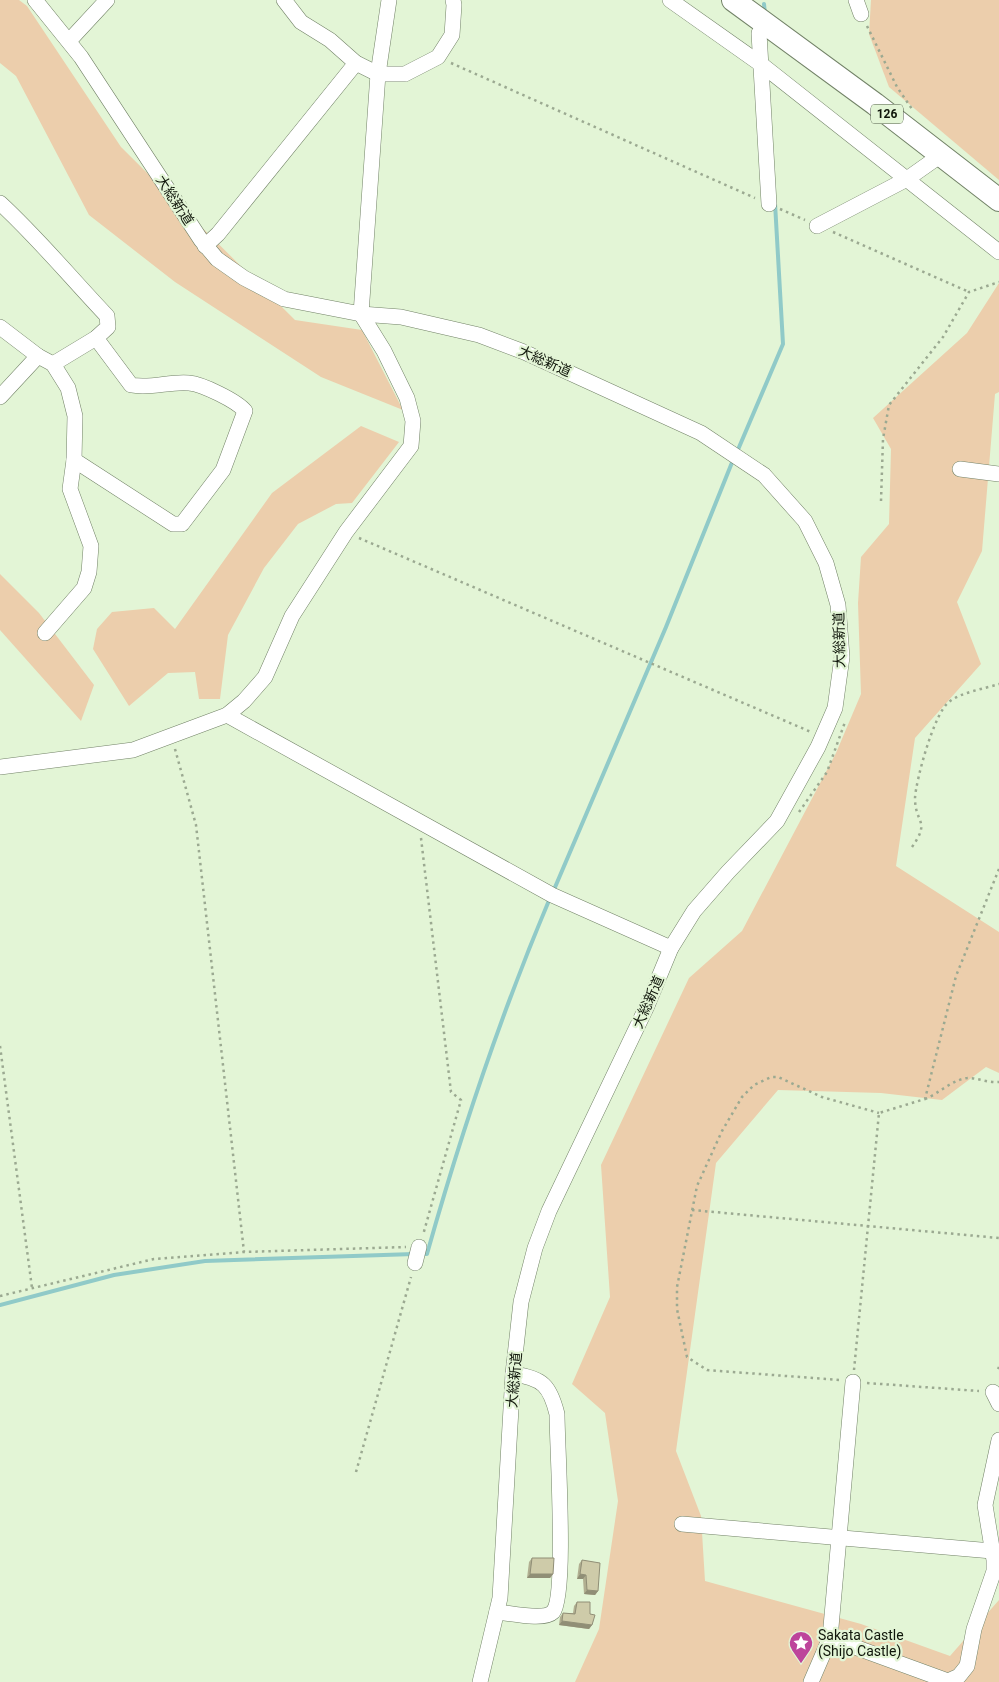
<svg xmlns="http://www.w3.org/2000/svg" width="999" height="1682" font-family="Roboto,'Noto Sans JP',sans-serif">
  <rect width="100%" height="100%" fill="#e3f5d6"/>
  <g fill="#ecceac">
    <path d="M 0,0 L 19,0 L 27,6 L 121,147 L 295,320 L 362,330 L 403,410 L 321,377 L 175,282 L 89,215 L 16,76 L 0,63 Z"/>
    <path d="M 871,0 L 999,0 L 999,180 L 889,87 L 869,34 Z"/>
    <path d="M 999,283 L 999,392 L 995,394 L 982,551 L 957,602 L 981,664 L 915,738 L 896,866 L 999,932 L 999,1073 L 986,1067 L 942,1100 L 881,1093 L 778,1090 L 716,1163 L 676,1451 L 701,1516 L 705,1581 L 861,1624 L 950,1656 L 999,1600 L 999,1682 L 575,1682 L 599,1629 L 618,1501 L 605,1413 L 572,1384 L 610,1297 L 601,1165 L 689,978 L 742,931 L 836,753 L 861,694 L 858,603 L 861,557 L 889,524 L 891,449 L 873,418 L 967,333 Z"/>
    <path d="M 361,426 L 399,442 L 352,503 L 336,504 L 298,524 L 264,568 L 228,635 L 220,699 L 199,699 L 195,672 L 168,673 L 129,706 L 93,649 L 97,629 L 112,612 L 154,608 L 175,629 L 272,493 Z"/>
    <path d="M 0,574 L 39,613 L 94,685 L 81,721 L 0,630 Z"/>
  </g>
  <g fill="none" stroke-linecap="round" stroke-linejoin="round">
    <g stroke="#90cac8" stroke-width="4">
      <path d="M 764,4 L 765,14"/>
      <path d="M 737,452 L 783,344 L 775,203"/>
      <path d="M 553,892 L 666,627 L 733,460"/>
      <path d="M 421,1254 L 427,1254 C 461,1133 501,1014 550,898"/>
      <path d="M 0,1305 L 114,1275 L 205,1261 L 414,1254"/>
    </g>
    <g stroke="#728267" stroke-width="16">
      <g id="minor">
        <path d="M 35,0 L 81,57 L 201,240 L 217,259 L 244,278 L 284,299 L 361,314 L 401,317 L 479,335 L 524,352 L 701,433 L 764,475 L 805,521 L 826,563 L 838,605 L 842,657 L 835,708 L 818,747 L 777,821 L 728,872 L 694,911 L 671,948 L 647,1006 L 549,1211 L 535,1248 L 521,1302 L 513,1374 L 500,1598 L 480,1682"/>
        <path d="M 284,0 L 301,22 L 330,40 L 356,63 L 378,74 L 405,74 L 438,57 L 452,35 L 454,5 L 453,0"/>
        <path d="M 670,0 L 762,65 L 999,252"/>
        <path d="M 856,0 L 861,14"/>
        <path d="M 759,33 L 769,204"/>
        <path d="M 69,41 L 107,0"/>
        <path d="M 0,203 C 38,238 71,278 107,316 L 108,327 L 96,338 L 53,364"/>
        <path d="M 817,226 L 907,179 L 941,155"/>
        <path d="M 205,246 L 218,234 L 356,63"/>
        <path d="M 0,327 L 38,356 L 53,364 L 68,388 L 75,416 L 74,460 L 70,489 L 91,546 L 89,572 L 84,588 L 45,633"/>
        <path d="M 0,397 L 38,356"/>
        <path d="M 74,460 L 173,524 L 182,524 L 223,470 L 245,411 C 237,401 202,384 189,383 C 170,381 151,389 131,385 L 96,338"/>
        <path d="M 960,469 L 999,474"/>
        <path d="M 227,715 L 552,895 L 671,948"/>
        <path d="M 0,767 L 133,750 L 227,715 L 244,701 L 265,677 L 292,616 L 346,532 L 411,446 L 413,421 L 407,398 L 384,351 L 361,314 L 378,74 L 389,0"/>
        <path d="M 415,1263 L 419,1247"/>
        <path d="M 993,1392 L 999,1404"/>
        <path d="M 682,1524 L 992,1551"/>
        <path d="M 497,1612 C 510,1613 544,1621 553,1612 C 567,1596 557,1444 557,1414 C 550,1386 543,1378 513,1374"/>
        <path d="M 830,1638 L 948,1681 L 959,1676 L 967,1666 L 974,1629 L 994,1571 L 994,1560 L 985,1505 L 999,1440"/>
        <path d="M 811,1682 L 830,1638 L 853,1382"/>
      </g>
    </g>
    <g stroke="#728267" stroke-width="24">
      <path id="highway" d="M 733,0 L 875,104 L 999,200"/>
    </g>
    <g stroke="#9ba991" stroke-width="2.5" stroke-dasharray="2.5 4" stroke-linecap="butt">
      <path d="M 867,26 L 897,87 L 912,109"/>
      <path d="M 451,63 L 755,198"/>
      <path d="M 780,209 L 805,220"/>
      <path d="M 833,232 L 969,292"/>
      <path d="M 881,501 L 883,439 L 889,405 L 943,337 L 969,292 L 999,282"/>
      <path d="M 359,538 L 811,732"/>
      <path d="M 175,749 L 196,825 L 244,1252"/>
      <path d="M 799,812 L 827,772 L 845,722"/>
      <path d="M 421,838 L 451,1092 L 461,1100 L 423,1235"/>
      <path d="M 912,847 C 931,820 915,824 915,798 C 916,780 934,713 949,702 C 961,692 984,689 999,684"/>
      <path d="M 0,1046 L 32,1288"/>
      <path d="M 925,1099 C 938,1094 953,1079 968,1078 C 978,1078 988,1083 999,1082"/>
      <path d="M 692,1210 L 999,1238"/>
      <path d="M 0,1296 L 154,1259 L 244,1252 L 406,1247"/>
      <path d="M 998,1369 L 999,1367"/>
      <path d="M 854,1370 L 879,1113 L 925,1099 L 956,976 L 999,869"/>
      <path d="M 839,1380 L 707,1370 L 687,1357 L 677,1309 L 677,1287 L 697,1186 L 722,1131 L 742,1097 L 754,1085 L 771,1077 L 778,1077 L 822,1097 L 879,1113"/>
      <path d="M 867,1383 L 979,1391"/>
      <path d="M 356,1472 L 411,1277"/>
    </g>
    <use href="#minor" stroke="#fff" stroke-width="15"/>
    <use href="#highway" stroke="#fff" stroke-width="22"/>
  </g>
  <g fill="#b1af91">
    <path d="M 532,1558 L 553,1574 L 550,1578 L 527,1578 L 529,1562 Z"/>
    <path d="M 582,1560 L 598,1591 L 595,1595 L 584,1594 L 583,1579 L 577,1579 L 579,1564 Z"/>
    <path d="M 577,1602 L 590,1614 L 592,1625 L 589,1629 L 559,1625 L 560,1617 L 563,1613 L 573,1613 L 574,1606 Z"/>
  </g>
  <g fill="#908e76">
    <path d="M 530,1574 L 553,1574 L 550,1578 L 527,1578 Z"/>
    <path d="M 580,1574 L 586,1575 L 583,1579 L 577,1579 Z"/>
    <path d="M 587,1590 L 598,1591 L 595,1595 L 584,1594 Z"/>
    <path d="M 562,1621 L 592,1625 L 589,1629 L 559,1625 Z"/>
  </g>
  <g fill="#cecba9" stroke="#908e76">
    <path d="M 532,1558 L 554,1558 L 553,1574 L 530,1574 Z"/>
    <path d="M 582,1560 L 600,1563 L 598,1591 L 587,1590 L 586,1575 L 580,1574 Z"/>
    <path d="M 577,1602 L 590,1602 L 590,1614 L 595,1615 L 592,1625 L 562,1621 L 563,1613 L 575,1614 Z"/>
  </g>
  <defs>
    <g id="sight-pin" transform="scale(1.25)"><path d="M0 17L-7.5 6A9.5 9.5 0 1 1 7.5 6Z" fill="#bd459b" stroke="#e3f5d6"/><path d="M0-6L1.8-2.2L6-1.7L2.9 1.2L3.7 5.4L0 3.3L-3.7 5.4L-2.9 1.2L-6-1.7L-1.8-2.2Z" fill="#fff"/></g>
  </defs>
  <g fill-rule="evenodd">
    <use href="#sight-pin" x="801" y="1643"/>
  </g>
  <g text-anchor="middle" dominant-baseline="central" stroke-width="4.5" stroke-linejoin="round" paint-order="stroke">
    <rect fill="#e3f5d6" stroke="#4f5847" stroke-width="1" x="871" y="104.5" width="32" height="19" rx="4"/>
    <g font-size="12" font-weight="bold" fill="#0f150a">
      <text x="887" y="114">126</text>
    </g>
    <g font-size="14" fill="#0f150a" stroke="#e3f5d6">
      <text transform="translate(175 200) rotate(57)">大総新道</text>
      <text transform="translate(545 361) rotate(24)">大総新道</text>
      <text transform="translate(839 640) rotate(-91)">大総新道</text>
      <text transform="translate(648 1002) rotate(-66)">大総新道</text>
      <text transform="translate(514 1380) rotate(-85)">大総新道</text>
    </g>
    <g font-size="14" fill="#0f150a" stroke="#e3f5d6" text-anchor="start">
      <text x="818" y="1635">Sakata Castle<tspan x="818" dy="16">(Shijo Castle)</tspan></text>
    </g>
  </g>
</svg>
